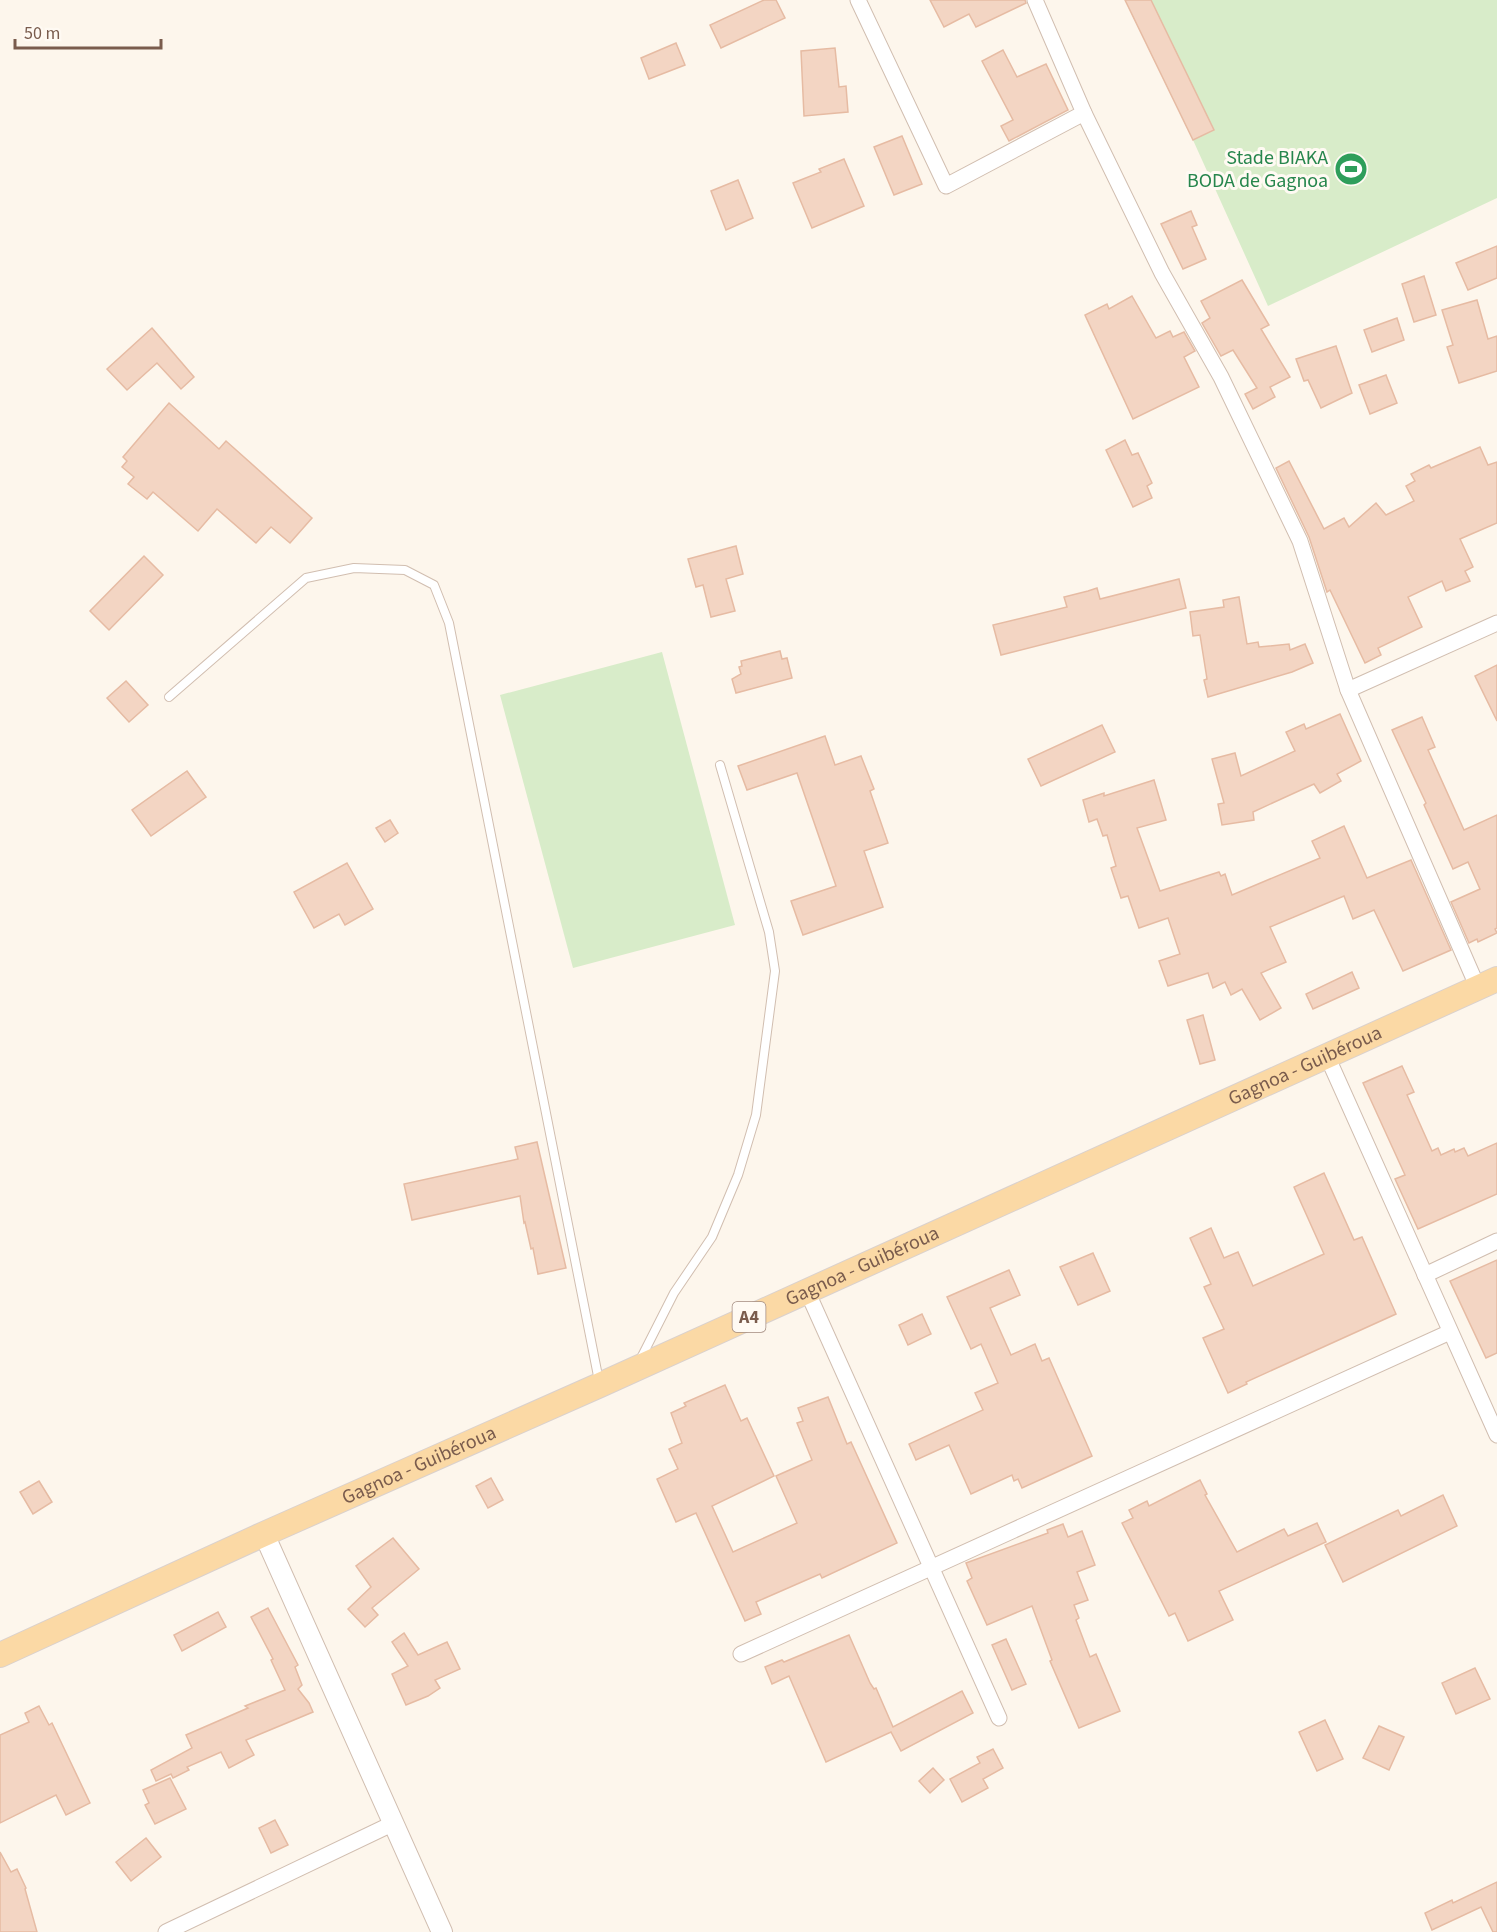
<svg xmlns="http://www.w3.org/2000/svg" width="1497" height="1932" font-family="'Source Sans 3',sans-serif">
  <rect width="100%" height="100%" fill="#fdf6ec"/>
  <g fill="#d8ecc9">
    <path d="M 1125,0 L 1497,0 L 1497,198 L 1268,306 L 1193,140 Z"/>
    <path d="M 662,652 L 735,925 L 573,968 L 500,695 Z"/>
  </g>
  <g fill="#f3d5c3" stroke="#e6bba3" stroke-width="1.5">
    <path d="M 764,0 L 776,0 L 785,18 L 721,48 L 710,25 Z"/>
    <path d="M 930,0 L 1025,0 L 1026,3 L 976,27 L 969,14 L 944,27 Z"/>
    <path d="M 1125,0 L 1151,0 L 1214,130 L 1193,140 Z"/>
    <path d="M 676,43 L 685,65 L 649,79 L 641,58 Z"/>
    <path d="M 835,48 L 839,87 L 846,86 L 848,112 L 804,116 L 801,51 Z"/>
    <path d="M 1003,50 L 1017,77 L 1046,64 L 1068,110 L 1009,141 L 1001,126 L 1013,120 L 982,61 Z"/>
    <path d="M 902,136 L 922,184 L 894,195 L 874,147 Z"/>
    <path d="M 844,159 L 864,206 L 812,228 L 793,183 L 821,172 L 819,169 Z"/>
    <path d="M 738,180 L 753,218 L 726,230 L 711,191 Z"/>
    <path d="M 1191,211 L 1197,225 L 1192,227 L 1206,259 L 1183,269 L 1161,224 Z"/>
    <path d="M 1497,246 L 1497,278 L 1468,290 L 1456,263 Z"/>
    <path d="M 1424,276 L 1436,315 L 1414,322 L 1402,284 Z"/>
    <path d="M 1242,280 L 1269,325 L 1261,329 L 1290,377 L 1270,387 L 1275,397 L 1253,409 L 1245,394 L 1257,388 L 1233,350 L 1221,356 L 1202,323 L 1210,318 L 1201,301 Z"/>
    <path d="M 1132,296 L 1156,338 L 1170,331 L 1173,337 L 1184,332 L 1195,351 L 1184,357 L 1199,387 L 1133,419 L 1085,315 L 1107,304 L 1109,309 Z"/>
    <path d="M 1477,300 L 1488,339 L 1497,336 L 1497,371 L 1459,383 L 1447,347 L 1453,345 L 1442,310 Z"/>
    <path d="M 1397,318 L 1404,340 L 1372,352 L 1364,330 Z"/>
    <path d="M 152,328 L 194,377 L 181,389 L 157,363 L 127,390 L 107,369 Z"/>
    <path d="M 1336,346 L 1352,393 L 1321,408 L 1308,380 L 1304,381 L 1296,359 Z"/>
    <path d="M 1386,375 L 1397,403 L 1370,414 L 1359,385 Z"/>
    <path d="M 169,403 L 219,449 L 226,441 L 312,518 L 290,543 L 271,527 L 256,543 L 217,509 L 198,531 L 153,492 L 147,499 L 128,484 L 134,477 L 122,467 L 127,461 L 123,457 Z"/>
    <path d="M 1125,440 L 1132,455 L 1138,453 L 1152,483 L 1147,486 L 1152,498 L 1133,507 L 1106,450 Z"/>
    <path d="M 1480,447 L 1488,465 L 1497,462 L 1497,523 L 1460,539 L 1473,567 L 1465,571 L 1470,581 L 1446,591 L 1442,581 L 1408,597 L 1422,627 L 1378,648 L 1381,655 L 1365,663 L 1330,590 L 1327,592 L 1309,537 L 1276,468 L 1289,461 L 1324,529 L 1344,518 L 1349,527 L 1376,503 L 1386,515 L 1414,501 L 1406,486 L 1415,481 L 1411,474 L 1429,465 L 1431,468 Z"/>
    <path d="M 736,546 L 743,574 L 726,579 L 735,611 L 711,617 L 703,585 L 696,587 L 688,559 Z"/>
    <path d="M 144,556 L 163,575 L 109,630 L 90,611 Z"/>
    <path d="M 1179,579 L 1186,608 L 1001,655 L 993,625 L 1067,607 L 1064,597 L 1088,591 L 1097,588 L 1100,599 Z"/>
    <path d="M 1239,597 L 1247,644 L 1258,642 L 1259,647 L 1289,644 L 1290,650 L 1305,644 L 1313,663 L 1292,672 L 1208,697 L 1204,680 L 1207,679 L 1200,635 L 1193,636 L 1190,612 L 1224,607 L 1223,600 Z"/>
    <path d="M 780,651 L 782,659 L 787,658 L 792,678 L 736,693 L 732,679 L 741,674 L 739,667 L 742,666 L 741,661 Z"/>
    <path d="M 1497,665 L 1497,721 L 1475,676 Z"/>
    <path d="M 126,681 L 148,705 L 129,722 L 107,698 Z"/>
    <path d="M 1340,714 L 1361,761 L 1337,774 L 1341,781 L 1320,793 L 1314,784 L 1253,812 L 1254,820 L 1222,825 L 1218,804 L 1224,803 L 1212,759 L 1235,753 L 1241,776 L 1295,751 L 1286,732 L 1304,724 L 1306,729 Z"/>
    <path d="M 1422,717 L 1435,747 L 1428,750 L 1464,830 L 1497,815 L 1497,928 L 1495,929 L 1497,933 L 1478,942 L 1477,939 L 1469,943 L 1451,902 L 1480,889 L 1468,862 L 1453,869 L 1424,805 L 1426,803 L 1392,730 Z"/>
    <path d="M 1102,725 L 1115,752 L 1041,786 L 1028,759 Z"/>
    <path d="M 825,736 L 835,765 L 861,756 L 874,789 L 870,791 L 888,843 L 864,851 L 883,907 L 803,935 L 791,901 L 836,886 L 797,773 L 747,790 L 738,766 Z"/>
    <path d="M 187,771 L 206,797 L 151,836 L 132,810 Z"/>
    <path d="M 1154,780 L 1166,820 L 1137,828 L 1160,891 L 1219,872 L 1221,876 L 1225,874 L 1232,895 L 1320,858 L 1312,841 L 1344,826 L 1367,878 L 1411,860 L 1451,950 L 1403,971 L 1374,910 L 1353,919 L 1344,896 L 1270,927 L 1286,962 L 1261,973 L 1281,1008 L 1260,1020 L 1242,989 L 1231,995 L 1225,982 L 1213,988 L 1208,973 L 1168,986 L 1159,961 L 1180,954 L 1168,918 L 1139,928 L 1128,896 L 1121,898 L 1111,868 L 1116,866 L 1107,835 L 1103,836 L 1097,819 L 1089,822 L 1083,800 L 1104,793 L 1104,796 Z"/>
    <path d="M 390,820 L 398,833 L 385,842 L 376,828 Z"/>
    <path d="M 347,863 L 373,909 L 345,925 L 339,914 L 314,928 L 294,892 Z"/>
    <path d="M 1352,972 L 1359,988 L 1313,1009 L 1306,994 Z"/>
    <path d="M 1203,1015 L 1215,1060 L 1200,1064 L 1187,1020 Z"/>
    <path d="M 1402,1066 L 1414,1092 L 1407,1095 L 1432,1151 L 1438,1148 L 1441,1155 L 1454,1149 L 1455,1152 L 1464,1148 L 1468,1156 L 1497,1143 L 1497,1194 L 1418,1229 L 1395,1179 L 1405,1175 L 1363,1083 Z"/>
    <path d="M 537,1142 L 566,1268 L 538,1274 L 533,1248 L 531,1249 L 525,1222 L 524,1223 L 520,1196 L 412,1220 L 404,1184 L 518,1159 L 515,1147 Z"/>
    <path d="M 1324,1173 L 1354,1240 L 1362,1237 L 1396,1314 L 1246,1382 L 1247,1384 L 1228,1393 L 1203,1338 L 1224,1329 L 1204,1287 L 1211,1284 L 1190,1238 L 1211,1228 L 1224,1258 L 1238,1252 L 1253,1286 L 1324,1254 L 1294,1187 Z"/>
    <path d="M 1093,1253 L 1110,1291 L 1078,1305 L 1060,1267 Z"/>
    <path d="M 1497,1260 L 1497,1353 L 1486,1358 L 1450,1281 Z"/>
    <path d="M 1009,1270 L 1020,1295 L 990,1308 L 1011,1355 L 1035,1344 L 1042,1361 L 1049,1358 L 1092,1456 L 1022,1488 L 1018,1479 L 1014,1481 L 1012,1475 L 971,1494 L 949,1445 L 916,1460 L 909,1444 L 983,1410 L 975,1393 L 998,1383 L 981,1344 L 971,1349 L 947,1297 Z"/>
    <path d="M 922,1314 L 931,1334 L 908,1345 L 899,1325 Z"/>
    <path d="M 725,1385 L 741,1421 L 747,1418 L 774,1476 L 712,1506 L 733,1552 L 797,1523 L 776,1476 L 812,1460 L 797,1423 L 803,1421 L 798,1408 L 828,1397 L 847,1444 L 851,1442 L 897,1543 L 822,1578 L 820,1574 L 756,1602 L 761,1614 L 745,1621 L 696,1513 L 676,1522 L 657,1479 L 678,1469 L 669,1449 L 682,1443 L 671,1413 L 684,1407 L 686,1406 L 684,1403 Z"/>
    <path d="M 491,1478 L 503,1500 L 488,1508 L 476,1486 Z"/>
    <path d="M 1200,1480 L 1207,1494 L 1205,1495 L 1237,1552 L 1284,1529 L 1288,1536 L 1317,1523 L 1326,1542 L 1219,1591 L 1233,1620 L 1188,1641 L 1175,1613 L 1169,1616 L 1122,1523 L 1133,1518 L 1129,1510 L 1147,1501 L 1149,1506 Z"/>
    <path d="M 39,1481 L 52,1502 L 33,1514 L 20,1492 Z"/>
    <path d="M 1443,1495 L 1457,1526 L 1343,1582 L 1325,1545 L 1398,1510 L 1401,1516 Z"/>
    <path d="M 1063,1524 L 1068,1537 L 1082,1531 L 1095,1565 L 1077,1572 L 1088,1600 L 1074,1605 L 1079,1618 L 1076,1620 L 1090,1657 L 1096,1654 L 1120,1711 L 1079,1728 L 1050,1661 L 1052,1660 L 1032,1606 L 987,1625 L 967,1581 L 972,1578 L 966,1563 L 1048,1533 L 1047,1530 Z"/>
    <path d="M 393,1538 L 419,1569 L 372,1608 L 378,1615 L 365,1627 L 348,1609 L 371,1587 L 356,1566 Z"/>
    <path d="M 268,1608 L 298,1665 L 295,1667 L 302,1685 L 298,1689 L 309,1703 L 313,1712 L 246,1740 L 254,1755 L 229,1768 L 221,1752 L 187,1767 L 189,1770 L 173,1778 L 171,1774 L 156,1781 L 151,1770 L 192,1748 L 186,1735 L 248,1708 L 245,1706 L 285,1690 L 271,1660 L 273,1659 L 251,1617 Z"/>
    <path d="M 218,1612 L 226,1627 L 182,1651 L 174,1635 Z"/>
    <path d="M 404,1633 L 418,1655 L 447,1642 L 460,1669 L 435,1680 L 440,1688 L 428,1696 L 406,1705 L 392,1674 L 408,1666 L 392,1642 Z"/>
    <path d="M 849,1635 L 870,1683 L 874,1689 L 876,1688 L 893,1727 L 962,1691 L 973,1713 L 901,1751 L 891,1732 L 826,1762 L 789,1676 L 772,1684 L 765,1667 L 782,1660 L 784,1662 Z"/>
    <path d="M 1006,1639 L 1026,1684 L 1012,1690 L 992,1645 Z"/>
    <path d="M 1475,1668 L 1490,1699 L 1456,1714 L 1442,1683 Z"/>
    <path d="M 39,1706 L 49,1725 L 52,1723 L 90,1803 L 66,1815 L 56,1795 L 0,1823 L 0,1735 L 29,1722 L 25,1713 Z"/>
    <path d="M 1325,1720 L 1343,1759 L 1317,1771 L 1299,1732 Z"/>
    <path d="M 1379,1726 L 1404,1737 L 1389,1770 L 1363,1758 Z"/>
    <path d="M 993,1749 L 1003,1768 L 983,1779 L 988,1788 L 962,1802 L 950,1779 L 980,1763 L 977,1757 Z"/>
    <path d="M 933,1768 L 944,1780 L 930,1793 L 919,1781 Z"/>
    <path d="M 170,1778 L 186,1809 L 155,1824 L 145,1805 L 149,1803 L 143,1790 Z"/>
    <path d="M 275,1820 L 288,1845 L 271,1853 L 259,1828 Z"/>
    <path d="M 146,1838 L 161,1857 L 131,1881 L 116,1862 Z"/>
    <path d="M 0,1852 L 11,1872 L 17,1869 L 26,1888 L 25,1889 L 37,1932 L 0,1932 Z"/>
    <path d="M 1497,1882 L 1497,1932 L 1493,1932 L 1481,1907 L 1432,1930 L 1425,1913 L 1452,1900 L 1453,1903 Z"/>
  </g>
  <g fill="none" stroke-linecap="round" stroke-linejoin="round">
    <g stroke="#d1beb0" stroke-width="10">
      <g id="service">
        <path d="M 169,697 L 306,578 L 354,568 L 405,570 L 434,585 L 449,623 L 599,1381"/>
        <path d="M 640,1360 L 674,1293 L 712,1237 L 738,1175 L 756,1115 L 775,971 L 769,932 L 720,765"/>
      </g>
    </g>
    <g stroke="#d1beb0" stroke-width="17">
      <g id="minor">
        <path d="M 858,0 L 946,186 L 1084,113"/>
        <path d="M 1035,0 L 1084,113 L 1162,273 L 1221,377 L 1300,541 L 1348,690 L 1478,988"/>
        <path d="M 1348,690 L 1497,623"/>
        <path d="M 1327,1056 L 1497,1435"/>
        <path d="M 1425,1275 L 1497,1241"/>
        <path d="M 807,1291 L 999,1718"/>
        <path d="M 741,1654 L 1450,1332"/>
        <path d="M 166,1932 L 394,1823"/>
      </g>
    </g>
    <g stroke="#d1beb0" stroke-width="22">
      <path id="tertiary" d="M 264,1534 L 442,1932"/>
    </g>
    <g stroke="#dad1cd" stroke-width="26">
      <g id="primary">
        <path id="s1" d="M 0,1655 L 264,1534 L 600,1385 L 1497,979"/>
      </g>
    </g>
    <use href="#service" stroke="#fff" stroke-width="8"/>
    <use href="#minor" stroke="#fff" stroke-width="15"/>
    <use href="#tertiary" stroke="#fff" stroke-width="20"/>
    <use href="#primary" stroke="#fbd9a5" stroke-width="24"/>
  </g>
  <defs>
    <g id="stadium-disc" transform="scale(1.725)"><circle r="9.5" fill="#2e9e5b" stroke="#fffaf3"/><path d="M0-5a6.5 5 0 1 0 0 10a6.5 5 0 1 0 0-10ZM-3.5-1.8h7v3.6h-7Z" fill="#fff"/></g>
  </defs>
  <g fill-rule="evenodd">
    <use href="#stadium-disc" x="1351" y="169"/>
  </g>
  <g text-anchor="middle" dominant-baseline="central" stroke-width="6" stroke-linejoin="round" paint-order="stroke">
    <rect fill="#fffaf3" stroke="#a28b7f" stroke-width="1.5" x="732.5" y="1302" width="33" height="30" rx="4.5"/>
    <g font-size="18" font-weight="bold" fill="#7a5c4d">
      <text x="749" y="1317">A4</text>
    </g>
    <g font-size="20" fill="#27864d" stroke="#fffaf3" text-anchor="end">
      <text x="1328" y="158">Stade BIAKA<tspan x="1328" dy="23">BODA de Gagnoa</tspan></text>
    </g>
    <g font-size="20" fill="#7a5c4d" stroke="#fffaf3">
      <text stroke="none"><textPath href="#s1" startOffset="1432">Gagnoa - Guibéroua</textPath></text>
      <text stroke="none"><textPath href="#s1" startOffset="946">Gagnoa - Guibéroua</textPath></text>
      <text stroke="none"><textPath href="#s1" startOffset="460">Gagnoa - Guibéroua</textPath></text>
    </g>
  </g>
  <path d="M15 39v9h146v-9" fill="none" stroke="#7a5c4d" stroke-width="3"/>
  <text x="24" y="39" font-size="18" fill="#7a5c4d" stroke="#fffaf3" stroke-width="4.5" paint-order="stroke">50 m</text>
</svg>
